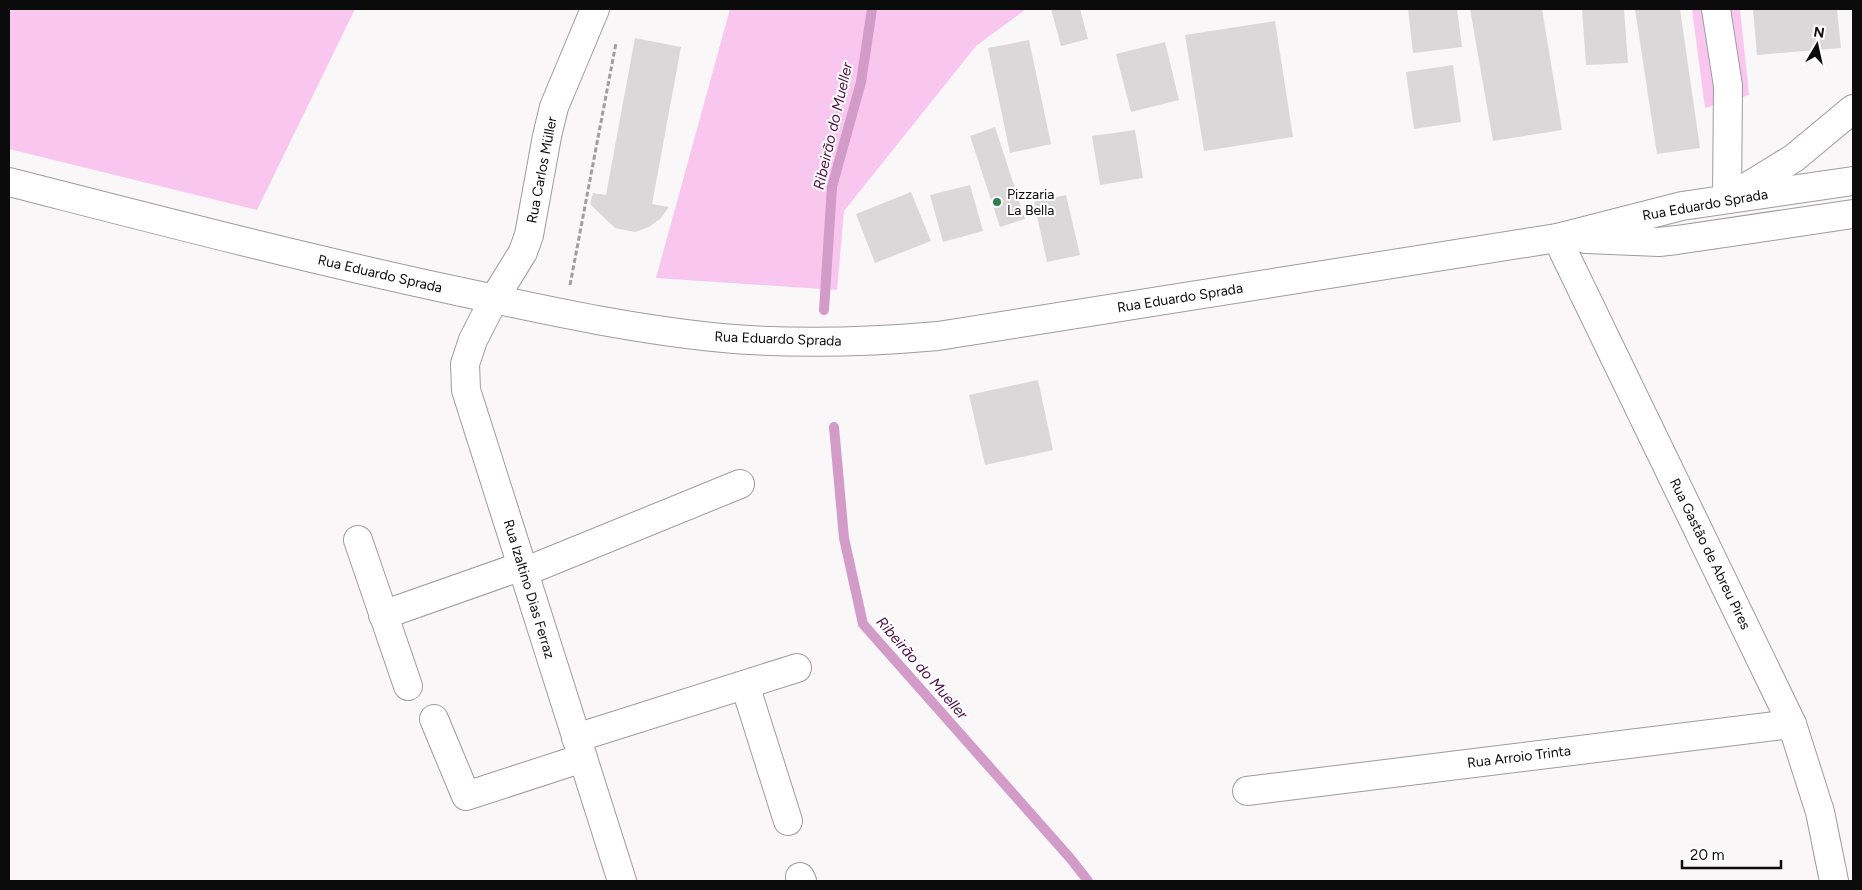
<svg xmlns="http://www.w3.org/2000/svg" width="1862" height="890" font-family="Figtree,sans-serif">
  <rect width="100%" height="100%" fill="#faf7f9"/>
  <g fill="#f9c6ef">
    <path d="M 9,9 L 355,9 L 257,210 L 9,149 Z"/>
    <path d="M 730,9 L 1026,9 L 976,46 L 844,211 L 837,290 L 656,278 Z"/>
    <path d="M 1692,9 L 1740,9 L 1749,95 L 1705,108 Z"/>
  </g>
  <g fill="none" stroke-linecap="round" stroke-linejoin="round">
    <g stroke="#d39bc8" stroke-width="10">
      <path d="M 824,310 L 832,187 L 861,82 L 872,9"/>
      <path d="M 834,427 L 844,538 L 863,624 L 1070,858 L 1088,881"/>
    </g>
  </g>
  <g fill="#dbd8da">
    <path d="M 1051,9 L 1080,9 L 1088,39 L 1061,46 Z"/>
    <path d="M 1408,9 L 1457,9 L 1462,47 L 1413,53 Z"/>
    <path d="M 1470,9 L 1542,9 L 1562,130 L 1493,141 Z"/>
    <path d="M 1582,9 L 1624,9 L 1628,63 L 1586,65 Z"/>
    <path d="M 1635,9 L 1680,9 L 1700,148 L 1657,154 Z"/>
    <path d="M 1753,9 L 1837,9 L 1841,48 L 1757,55 Z"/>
    <path d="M 1275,21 L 1293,137 L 1204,151 L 1185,35 Z"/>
    <path d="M 635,38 L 681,47 L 652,204 L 669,207 L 660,219 L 649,227 L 635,232 L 615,228 L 590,204 L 593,193 L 606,195 Z"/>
    <path d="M 1029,40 L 1051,144 L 1010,153 L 988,48 Z"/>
    <path d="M 1165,42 L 1179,100 L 1131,112 L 1116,54 Z"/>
    <path d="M 1453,65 L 1461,122 L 1414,129 L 1406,72 Z"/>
    <path d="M 995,127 L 1025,219 L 1000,227 L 970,136 Z"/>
    <path d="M 1135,130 L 1143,178 L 1100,185 L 1092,136 Z"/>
    <path d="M 970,185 L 983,231 L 943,242 L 930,195 Z"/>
    <path d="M 911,192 L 931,241 L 875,263 L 856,214 Z"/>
    <path d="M 1066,195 L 1080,255 L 1047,262 L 1034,202 Z"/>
    <path d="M 1038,380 L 1053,450 L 985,465 L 969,395 Z"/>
  </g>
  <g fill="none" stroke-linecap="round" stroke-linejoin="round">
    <g stroke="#9e9b9d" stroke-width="30">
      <g id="minor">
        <path d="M 595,9 L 554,107 L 547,136 L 529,235 L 523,252 L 494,299 L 473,340 L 465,364 L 466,390 L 622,881"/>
        <path d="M 1716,9 L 1728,86 L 1727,199"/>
        <path d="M 1557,238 L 1792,724 L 1820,812 L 1834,881"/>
        <path d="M 358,540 L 408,686"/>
        <path d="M 524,572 L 740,484"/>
        <path d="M 383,615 L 522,566"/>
        <path d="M 745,685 L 788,821"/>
        <path d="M 434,719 L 466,796 L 583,758"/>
        <path d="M 576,738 L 797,668"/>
        <path d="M 1247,791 L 1792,724"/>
        <path d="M 800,877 L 802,881"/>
      </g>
    </g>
    <g stroke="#9e9b9d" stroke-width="30">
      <g id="major">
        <path d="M 9,182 C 158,220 307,259 457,291 C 549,311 640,331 734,339 C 802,344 870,342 938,336 L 1557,238 L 1682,206 L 1853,181"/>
        <path d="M 1737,193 L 1794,158 L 1853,109"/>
        <path d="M 1586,239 L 1659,242 L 1677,240 L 1853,214"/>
      </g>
    </g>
    <path stroke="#a09e9f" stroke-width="3" stroke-dasharray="5 2.5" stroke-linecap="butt" d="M 570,285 L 616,43"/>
    <use href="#minor" stroke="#fff" stroke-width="28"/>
    <use href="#major" stroke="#fff" stroke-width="28"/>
  </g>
  <circle fill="#2f7d4c" stroke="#fff" stroke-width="2" cx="997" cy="202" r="5"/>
  <g text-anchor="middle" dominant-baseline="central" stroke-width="4" stroke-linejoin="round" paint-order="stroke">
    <g font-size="14" fill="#0c0b0c" stroke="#fff">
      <text transform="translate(542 170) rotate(-79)">Rua Carlos Müller</text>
      <text transform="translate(1705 205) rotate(-10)">Rua Eduardo Sprada</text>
      <text transform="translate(380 274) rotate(13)">Rua Eduardo Sprada</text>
      <text transform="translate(1180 298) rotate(-9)">Rua Eduardo Sprada</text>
      <text transform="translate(778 339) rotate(2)">Rua Eduardo Sprada</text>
      <text transform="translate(1710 554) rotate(64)">Rua Gastão de Abreu Pires</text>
      <text transform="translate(529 589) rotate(73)">Rua Izaltino Dias Ferraz</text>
      <text transform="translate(1519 757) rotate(-7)">Rua Arroio Trinta</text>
    </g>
    <g font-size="14" fill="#0c0b0c" stroke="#fff" text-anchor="start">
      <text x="1007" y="194">Pizzaria<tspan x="1007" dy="16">La Bella</tspan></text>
    </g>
    <g font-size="15" font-style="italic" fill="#4e0b46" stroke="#fff">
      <text transform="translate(833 126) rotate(-77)">Ribeirão do Mueller</text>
      <text transform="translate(922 668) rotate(49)">Ribeirão do Mueller</text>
    </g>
  </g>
  <rect width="1862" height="890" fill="none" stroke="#0c0b0c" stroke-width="20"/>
  <g transform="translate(1817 45) rotate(9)" stroke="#ffffff" stroke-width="4" paint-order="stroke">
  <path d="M0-4L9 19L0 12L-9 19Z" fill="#0c0b0c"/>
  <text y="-8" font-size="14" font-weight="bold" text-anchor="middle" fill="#0c0b0c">N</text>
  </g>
  <path d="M1682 860v8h99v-8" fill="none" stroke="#0c0b0c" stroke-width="2.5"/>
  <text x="1690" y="860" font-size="15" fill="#0c0b0c" stroke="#ffffff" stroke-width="4" paint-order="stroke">20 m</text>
</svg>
